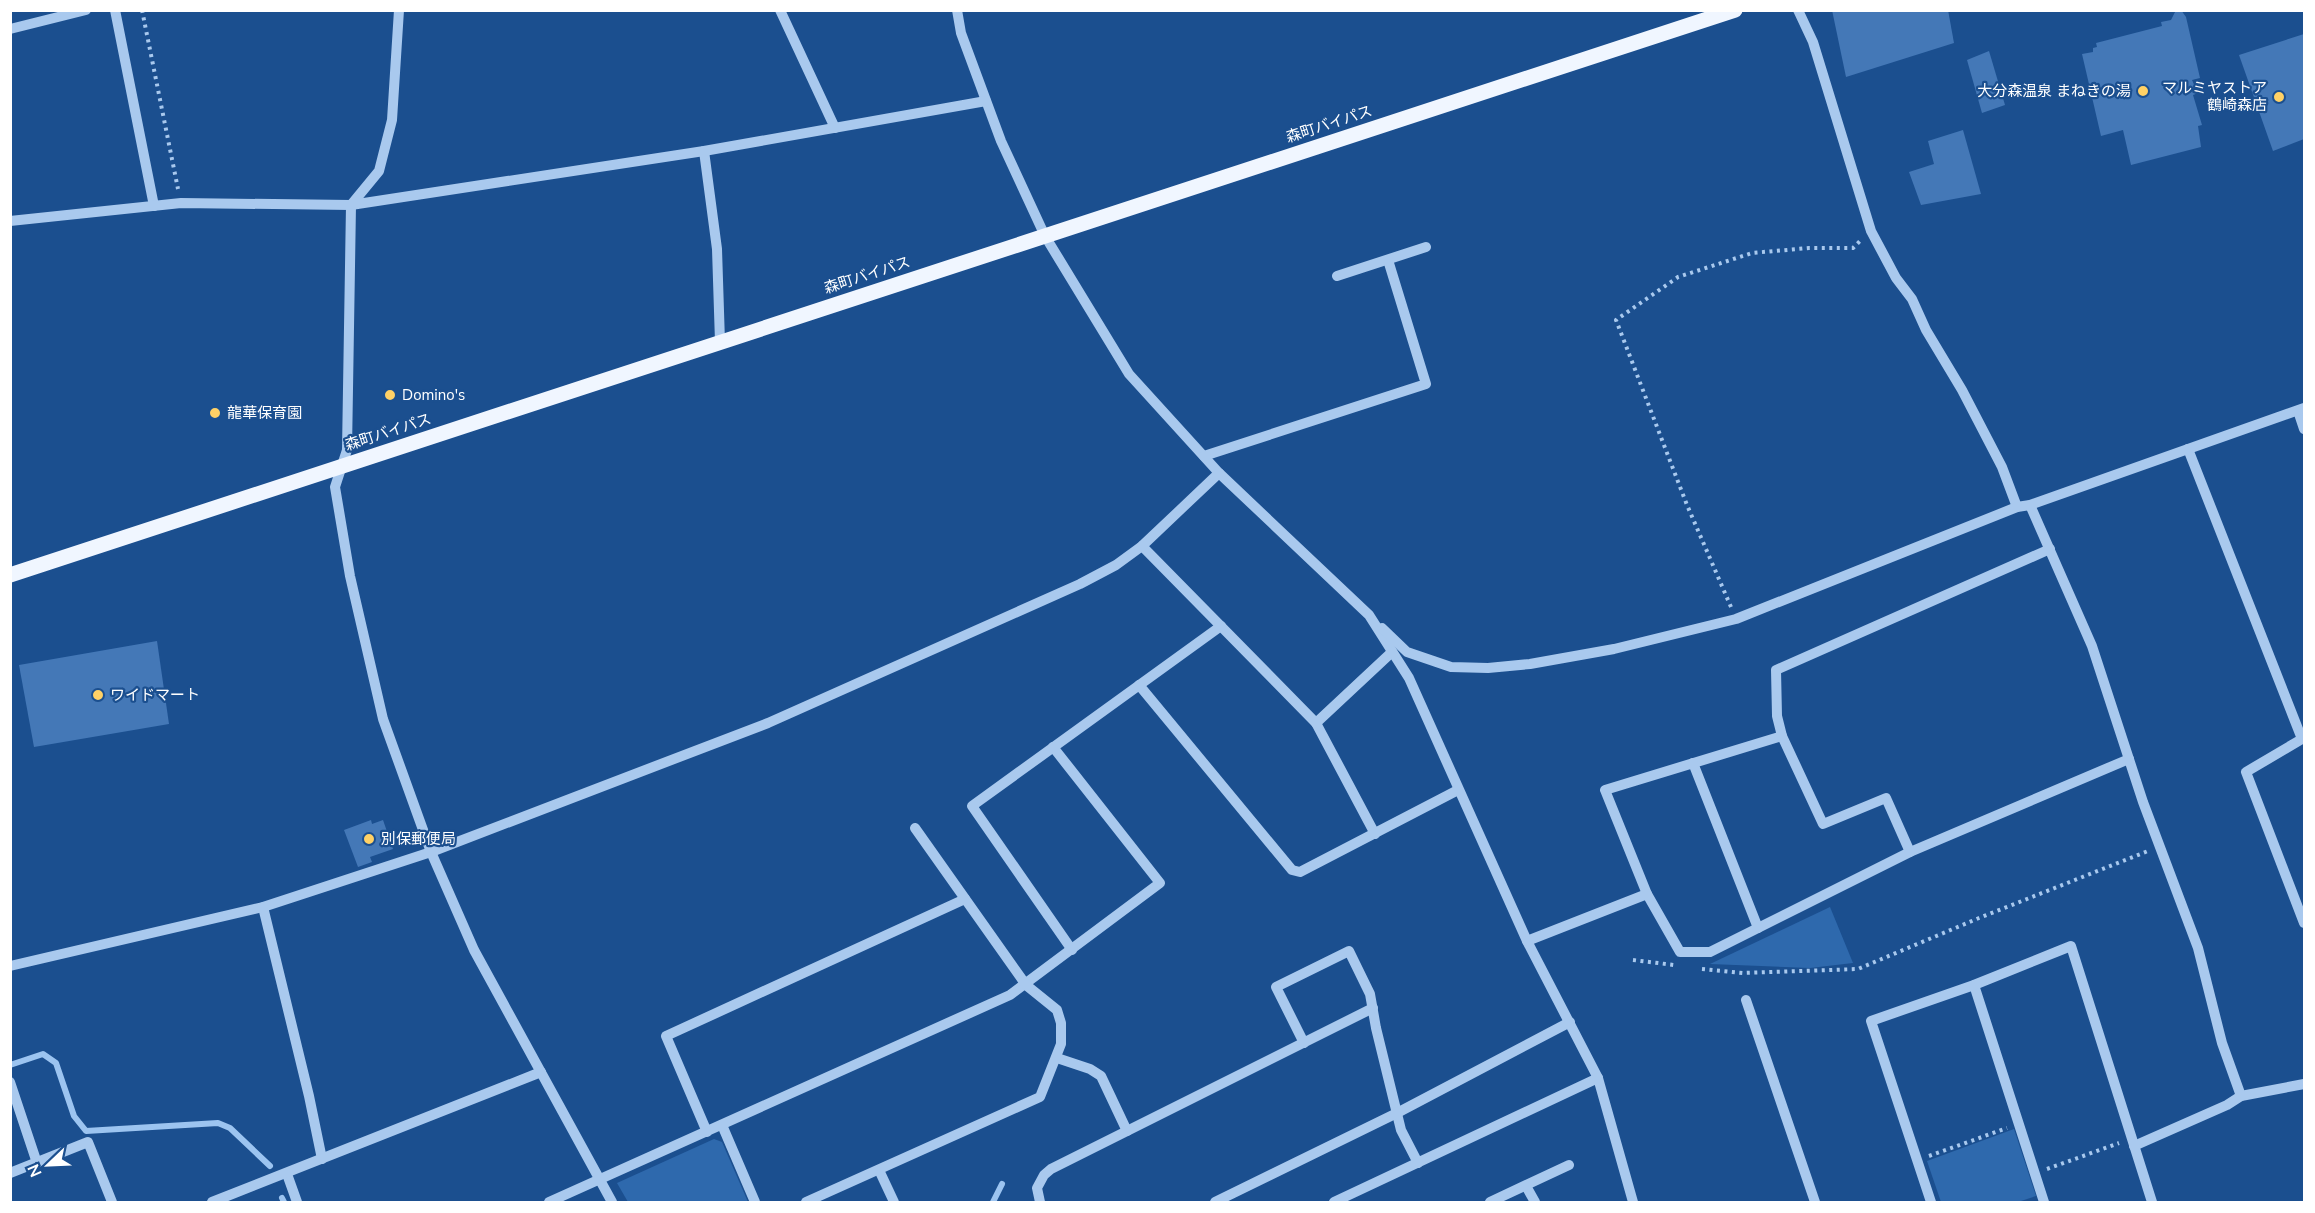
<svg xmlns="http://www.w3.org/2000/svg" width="2315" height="1213" font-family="'Nunito Sans','Noto Sans JP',sans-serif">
  <rect width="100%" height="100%" fill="#1b4f8f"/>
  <g fill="#2e69ad">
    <path d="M 1830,907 L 1853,963 L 1810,968 L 1710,964 Z"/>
    <path d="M 2014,1129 L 2036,1196 L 2018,1202 L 1941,1202 L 1927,1161 Z"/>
    <path d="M 714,1139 L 722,1142 L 748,1202 L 628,1202 L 617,1183 Z"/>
  </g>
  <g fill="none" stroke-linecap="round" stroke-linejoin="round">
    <g stroke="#9cc4f0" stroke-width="6">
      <path d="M 10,1065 L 43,1054 L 56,1063 L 74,1116 L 86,1131 L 218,1123 L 230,1128 L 270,1166"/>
      <path d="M 282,1198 L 284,1202"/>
      <path d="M 993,1202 L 1002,1184"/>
    </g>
  </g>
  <g fill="#4478b7">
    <path d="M 1832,10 L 1948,10 L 1954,43 L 1846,77 Z"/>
    <path d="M 2176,10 L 2181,10 L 2186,17 L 2200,78 L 2192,80 L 2198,93 L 2193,95 L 2202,125 L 2198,126 L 2201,147 L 2131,165 L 2123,130 L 2101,136 L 2082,54 L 2093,52 L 2093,48 L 2097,47 L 2096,43 L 2162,26 L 2161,22 L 2171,20 Z"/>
    <path d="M 2304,34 L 2304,139 L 2273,151 L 2239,55 Z"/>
    <path d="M 1989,51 L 2005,105 L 1982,113 L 1967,60 Z"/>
    <path d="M 1963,130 L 1981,194 L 1921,205 L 1909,172 L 1934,164 L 1928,141 Z"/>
    <path d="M 157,641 L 169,724 L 34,747 L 19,665 Z"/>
    <path d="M 371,820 L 372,824 L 383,820 L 393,849 L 370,857 L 372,862 L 358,867 L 344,830 Z"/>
  </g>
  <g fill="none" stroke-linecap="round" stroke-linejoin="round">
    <g stroke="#a9c9ee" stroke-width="4" stroke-dasharray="3 4.5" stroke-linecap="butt">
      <path d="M 142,10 L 178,189"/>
      <path d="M 1731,607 L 1687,505 L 1616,320 L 1678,277 L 1752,253 L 1809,248 L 1853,248 L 1861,240"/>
      <path d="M 1633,960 L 1674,965"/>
      <path d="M 1702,969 L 1743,973 L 1858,969 L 1979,918 L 2148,851"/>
      <path d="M 1929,1156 L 2007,1128"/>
      <path d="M 2047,1169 L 2119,1143"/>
    </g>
    <g stroke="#a9c9ee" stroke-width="10">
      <path d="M 115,10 L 154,206"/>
      <path d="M 399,10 L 392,120 L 379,171 L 351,205 L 347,450 L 335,487 L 350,576 L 383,719 L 431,852 L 474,950 L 612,1202"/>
      <path d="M 780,10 L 835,128"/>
      <path d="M 957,10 L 961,33 L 1001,141 L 1045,236 L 1129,374 L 1219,473 L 1369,615 L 1409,678 L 1527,941 L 1598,1078 L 1633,1202"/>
      <path d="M 1798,10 L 1813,42 L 1871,231 L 1896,278 L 1912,299 L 1926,330 L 1962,390 L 2002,467 L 2017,507"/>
      <path d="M 10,29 L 86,10"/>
      <path d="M 704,151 L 717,249 L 720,342"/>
      <path d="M 10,221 L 181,203 L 351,205 L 704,151 L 986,101"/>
      <path d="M 1337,276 L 1426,247"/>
      <path d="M 2298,411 L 2304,429"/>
      <path d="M 2188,449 L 2302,739 L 2246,772 L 2304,923"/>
      <path d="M 1204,456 L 1426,384 L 1388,260"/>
      <path d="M 2030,505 L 2092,646 L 2143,802 L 2198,948 L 2222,1043 L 2241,1096"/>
      <path d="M 1142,546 L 1316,723 L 1375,834"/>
      <path d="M 1382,628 L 1407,652 L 1451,667 L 1488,668 L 1530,664 L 1614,649 L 1736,619 L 2017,507 L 2030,505 L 2304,408"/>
      <path d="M 1139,685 L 1292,870 L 1300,872 L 1458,790"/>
      <path d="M 1316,723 L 1392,652"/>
      <path d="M 1782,736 L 1605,790 L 1647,894 L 1680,952 L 1710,952 L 1910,852 L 2129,759"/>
      <path d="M 1693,763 L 1758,928"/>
      <path d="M 1910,852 L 1886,798 L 1823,824 L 1782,736 L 1777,716 L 1776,670 L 2050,549"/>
      <path d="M 263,907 L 309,1096 L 322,1159"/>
      <path d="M 1527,941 L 1647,894"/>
      <path d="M 1072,950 L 972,806 L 1221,626"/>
      <path d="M 10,966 L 263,907 L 431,852 L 768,723 L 1080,584 L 1116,565 L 1142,546 L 1219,473"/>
      <path d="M 1974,985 L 2044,1202"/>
      <path d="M 1746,1000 L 1815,1202"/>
      <path d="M 1304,1043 L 1276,987 L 1349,951 L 1370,994 L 1376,1028 L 1401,1130 L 1418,1163"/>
      <path d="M 1057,1058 L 1090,1069 L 1101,1076 L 1127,1131"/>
      <path d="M 10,1082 L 37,1163"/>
      <path d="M 722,1125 L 755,1202"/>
      <path d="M 707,1132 L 666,1036 L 965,899"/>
      <path d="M 2134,1146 L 2227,1105 L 2241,1096 L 2304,1084"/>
      <path d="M 879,1170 L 894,1202"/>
      <path d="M 10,1173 L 88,1142 L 112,1202"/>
      <path d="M 287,1174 L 297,1202"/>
      <path d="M 1526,1186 L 1535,1202"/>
      <path d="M 212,1202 L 541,1072"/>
      <path d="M 549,1202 L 1010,995 L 1160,883 L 1053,747"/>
      <path d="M 806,1202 L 1040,1097 L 1061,1044 L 1061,1023 L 1057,1010 L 1026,985 L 915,828"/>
      <path d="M 1040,1202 L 1037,1188 L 1044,1175 L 1051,1169 L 1373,1008"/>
      <path d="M 1215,1202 L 1397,1113 L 1570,1022"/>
      <path d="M 1334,1202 L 1598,1078"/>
      <path d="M 1490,1202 L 1569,1165"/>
      <path d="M 1931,1202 L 1871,1021 L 1974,985 L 2071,946 L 2152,1202"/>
    </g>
    <path stroke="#f0f6ff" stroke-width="15" d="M 10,575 L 1735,10"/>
  </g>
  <g fill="#ffd166" stroke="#1b4f8f" stroke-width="2">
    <circle cx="2143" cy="91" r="6"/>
    <circle cx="2279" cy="97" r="6"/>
    <circle cx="390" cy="395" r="6"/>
    <circle cx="215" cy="413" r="6"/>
    <circle cx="98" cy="695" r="6"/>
    <circle cx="369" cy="839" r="6"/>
  </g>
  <g text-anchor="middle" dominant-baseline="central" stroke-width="4.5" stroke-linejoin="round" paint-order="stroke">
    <g font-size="15" fill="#fff" stroke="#1b4f8f" text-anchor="start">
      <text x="2267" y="88" text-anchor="end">マルミヤストア<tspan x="2267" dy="17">鶴崎森店</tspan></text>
      <text x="2131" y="91" text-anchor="end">大分森温泉 まねきの湯</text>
      <text x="402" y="395">Domino's</text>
      <text x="227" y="413">龍華保育園</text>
      <text x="110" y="695">ワイドマート</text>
      <text x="381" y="839">別保郵便局</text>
    </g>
    <g font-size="15" fill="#fff" stroke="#1b4f8f">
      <text transform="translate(1329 124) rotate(-18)">森町バイパス</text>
      <text transform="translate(867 275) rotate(-18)">森町バイパス</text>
      <text transform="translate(388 432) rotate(-18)">森町バイパス</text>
    </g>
  </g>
  <rect width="2315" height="1213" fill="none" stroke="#ffffff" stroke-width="24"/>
  <g transform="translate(48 1165) rotate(247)" stroke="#1b4f8f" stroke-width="4.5" paint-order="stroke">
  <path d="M0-4.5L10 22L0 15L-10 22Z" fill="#ffffff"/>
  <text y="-9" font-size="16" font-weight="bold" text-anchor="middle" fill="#ffffff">N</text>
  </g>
</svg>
